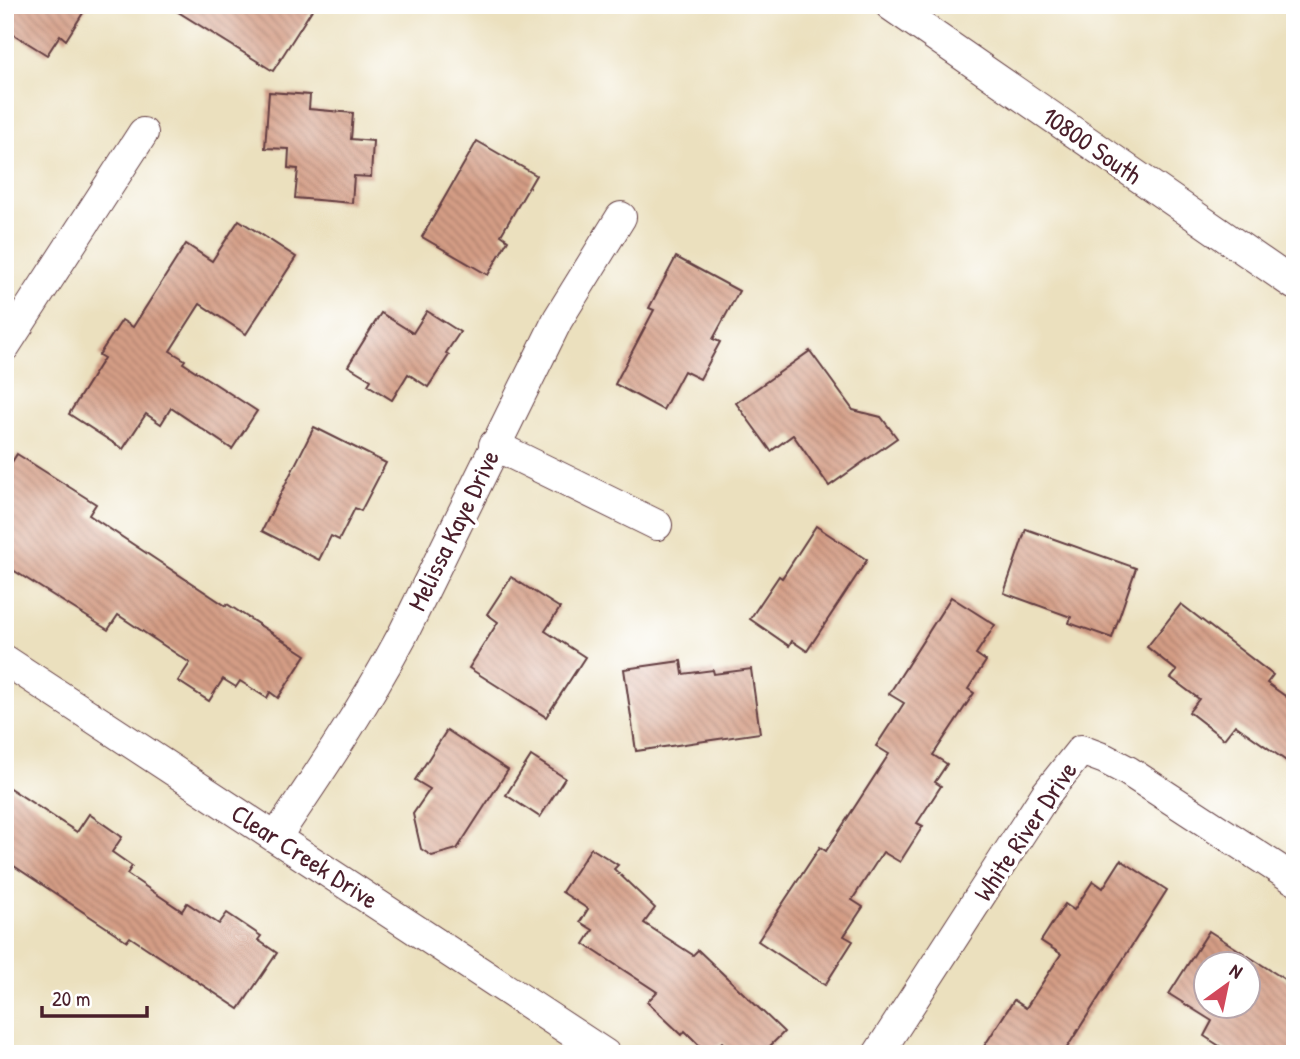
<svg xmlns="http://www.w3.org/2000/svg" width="1300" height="1059" font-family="'Patrick Hand',sans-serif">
  <defs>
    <pattern id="building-back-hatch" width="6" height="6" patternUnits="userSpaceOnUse" patternTransform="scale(1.75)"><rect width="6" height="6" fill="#d49d85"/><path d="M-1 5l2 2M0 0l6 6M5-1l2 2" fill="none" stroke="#ae7f6d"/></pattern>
  </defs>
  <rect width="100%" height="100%" fill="#fff"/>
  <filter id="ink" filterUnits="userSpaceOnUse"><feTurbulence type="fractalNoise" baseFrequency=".0143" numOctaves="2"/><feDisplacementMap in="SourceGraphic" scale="14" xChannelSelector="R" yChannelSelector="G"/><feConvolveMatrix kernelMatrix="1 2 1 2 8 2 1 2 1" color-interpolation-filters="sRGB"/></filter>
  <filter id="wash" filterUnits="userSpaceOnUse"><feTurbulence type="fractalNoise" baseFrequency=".00686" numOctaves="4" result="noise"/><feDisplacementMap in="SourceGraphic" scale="28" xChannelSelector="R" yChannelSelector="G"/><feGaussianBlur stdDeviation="1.57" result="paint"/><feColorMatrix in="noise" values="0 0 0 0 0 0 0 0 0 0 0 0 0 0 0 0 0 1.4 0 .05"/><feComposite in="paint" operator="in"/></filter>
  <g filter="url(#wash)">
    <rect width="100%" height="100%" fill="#ebe0be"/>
    <g id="blocks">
      <g fill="url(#building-back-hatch)" fill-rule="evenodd">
        <path d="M 5,5 L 88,5 L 66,40 L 60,35 L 47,55 L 5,29 Z"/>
        <path d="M 167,5 L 315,5 L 273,71 Z"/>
        <path d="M 269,92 L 310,95 L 309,109 L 353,113 L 351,139 L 373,141 L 371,177 L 354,176 L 352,203 L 295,198 L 298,169 L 288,168 L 289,149 L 265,148 Z"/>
        <path d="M 477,141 L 536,175 L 501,235 L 508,240 L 488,275 L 422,237 Z"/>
        <path d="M 239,220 L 296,257 L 246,334 L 200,304 L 170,351 L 185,360 L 183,363 L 257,411 L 232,449 L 171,408 L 161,424 L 146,414 L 123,449 L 69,414 L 104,358 L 99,355 L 122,320 L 133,327 L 186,244 L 212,261 Z"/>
        <path d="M 676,257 L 739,291 L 713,339 L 720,342 L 700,379 L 684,371 L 663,410 L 615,384 L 654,310 L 649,308 Z"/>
        <path d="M 427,311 L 460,332 L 446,353 L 449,355 L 428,387 L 408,374 L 392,400 L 368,385 L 371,380 L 348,366 L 381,313 L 413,333 Z"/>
        <path d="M 810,351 L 853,410 L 881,417 L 897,438 L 829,486 L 793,435 L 771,451 L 736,403 Z"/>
        <path d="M 314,427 L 386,463 L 361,511 L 355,508 L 339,540 L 331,536 L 319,560 L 262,531 Z"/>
        <path d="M 17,454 L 96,504 L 89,515 L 226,606 L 227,604 L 306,655 L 278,698 L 270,692 L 267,698 L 240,681 L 236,687 L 223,679 L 209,701 L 178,681 L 190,663 L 118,615 L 108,630 L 5,565 L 5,473 Z"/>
        <path d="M 816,526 L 867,560 L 807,651 L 792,641 L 789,646 L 750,619 L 779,576 L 782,578 Z"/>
        <path d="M 1026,529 L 1136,568 L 1112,638 L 1069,623 L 1071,617 L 1004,593 Z"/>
        <path d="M 511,577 L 560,608 L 545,631 L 585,657 L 546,717 L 469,668 L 498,622 L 487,614 Z"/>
        <path d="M 951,597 L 995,625 L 976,654 L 986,661 L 968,689 L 974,693 L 933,755 L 947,764 L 935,782 L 941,786 L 917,823 L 923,826 L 900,862 L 883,852 L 852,900 L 863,907 L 844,936 L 853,941 L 825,985 L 758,941 L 820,847 L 826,851 L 889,754 L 876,746 L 904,703 L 889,694 Z"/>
        <path d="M 1181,604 L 1273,675 L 1267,683 L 1295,703 L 1295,767 L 1235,725 L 1224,739 L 1189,712 L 1199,699 L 1171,678 L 1177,671 L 1147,647 Z"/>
        <path d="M 681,661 L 683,674 L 713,670 L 714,674 L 751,669 L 760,733 L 636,751 L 624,669 Z"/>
        <path d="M 447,730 L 508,770 L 457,849 L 432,856 L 421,849 L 413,814 L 430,789 L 415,780 Z"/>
        <path d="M 531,756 L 565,778 L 540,817 L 506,795 Z"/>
        <path d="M 5,785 L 77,832 L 89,814 L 122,837 L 112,852 L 132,866 L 127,874 L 182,911 L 187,903 L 219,924 L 227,913 L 261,936 L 258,940 L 277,953 L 239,1009 L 130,937 L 127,941 L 5,860 Z"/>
        <path d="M 591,848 L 618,865 L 614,869 L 655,908 L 644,923 L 693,955 L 698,950 L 784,1032 L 762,1054 L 734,1054 L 722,1042 L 708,1054 L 685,1031 L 682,1035 L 647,1002 L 657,992 L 584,944 L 593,930 L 580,922 L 588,909 L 562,892 Z"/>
        <path d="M 1121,860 L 1167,890 L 1063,1054 L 979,1054 L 1014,1000 L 1026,1008 L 1061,954 L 1041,941 L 1065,904 L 1074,910 L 1093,881 L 1103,888 Z"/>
        <path d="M 1209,931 L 1295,986 L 1295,1054 L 1232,1054 L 1204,1036 L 1212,1021 L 1169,994 ZM 1206,964 L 1248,964 L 1248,1006 L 1206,1006 Z"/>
      </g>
    </g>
  </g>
  <g filter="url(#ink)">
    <use href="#blocks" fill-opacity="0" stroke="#623c41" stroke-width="2"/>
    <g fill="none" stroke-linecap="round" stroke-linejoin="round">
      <g stroke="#623c41" stroke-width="32">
        <g id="street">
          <path d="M 890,5 L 1295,285"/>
          <path d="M 5,346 L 143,133"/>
          <path d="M 494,445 L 657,525"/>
          <path d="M 5,660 L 605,1054"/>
          <path d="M 276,837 C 321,771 365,705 403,634 L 558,319 L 621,217"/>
          <path d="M 878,1054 L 1046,794 L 1081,750 L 1105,759 L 1128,771 L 1295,880"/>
        </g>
      </g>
      <use href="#street" stroke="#fff" stroke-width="30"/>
    </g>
  </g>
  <g text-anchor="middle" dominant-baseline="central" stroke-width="7" stroke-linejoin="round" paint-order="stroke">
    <g font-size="26" fill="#4a1f2b" stroke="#fff">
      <text transform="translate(1092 145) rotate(35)">10800 South</text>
      <text transform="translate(453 530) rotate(-64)">Melissa Kaye Drive</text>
      <text transform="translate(1025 831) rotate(-56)">White River Drive</text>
      <text transform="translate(305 856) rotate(33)">Clear Creek Drive</text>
    </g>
  </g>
  <rect width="1300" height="1059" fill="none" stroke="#fff" stroke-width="28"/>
  <g transform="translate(1227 985) rotate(33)"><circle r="33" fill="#ffffff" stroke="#b7a5aa" stroke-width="2"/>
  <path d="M0-5L12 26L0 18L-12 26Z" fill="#d1495b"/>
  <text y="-10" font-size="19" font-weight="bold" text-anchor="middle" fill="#4a1f2b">N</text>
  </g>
  <path d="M42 1006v10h105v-10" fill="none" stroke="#4a1f2b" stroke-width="3.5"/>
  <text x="52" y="1006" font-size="21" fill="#4a1f2b" stroke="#ffffff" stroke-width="5" paint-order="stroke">20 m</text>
</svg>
